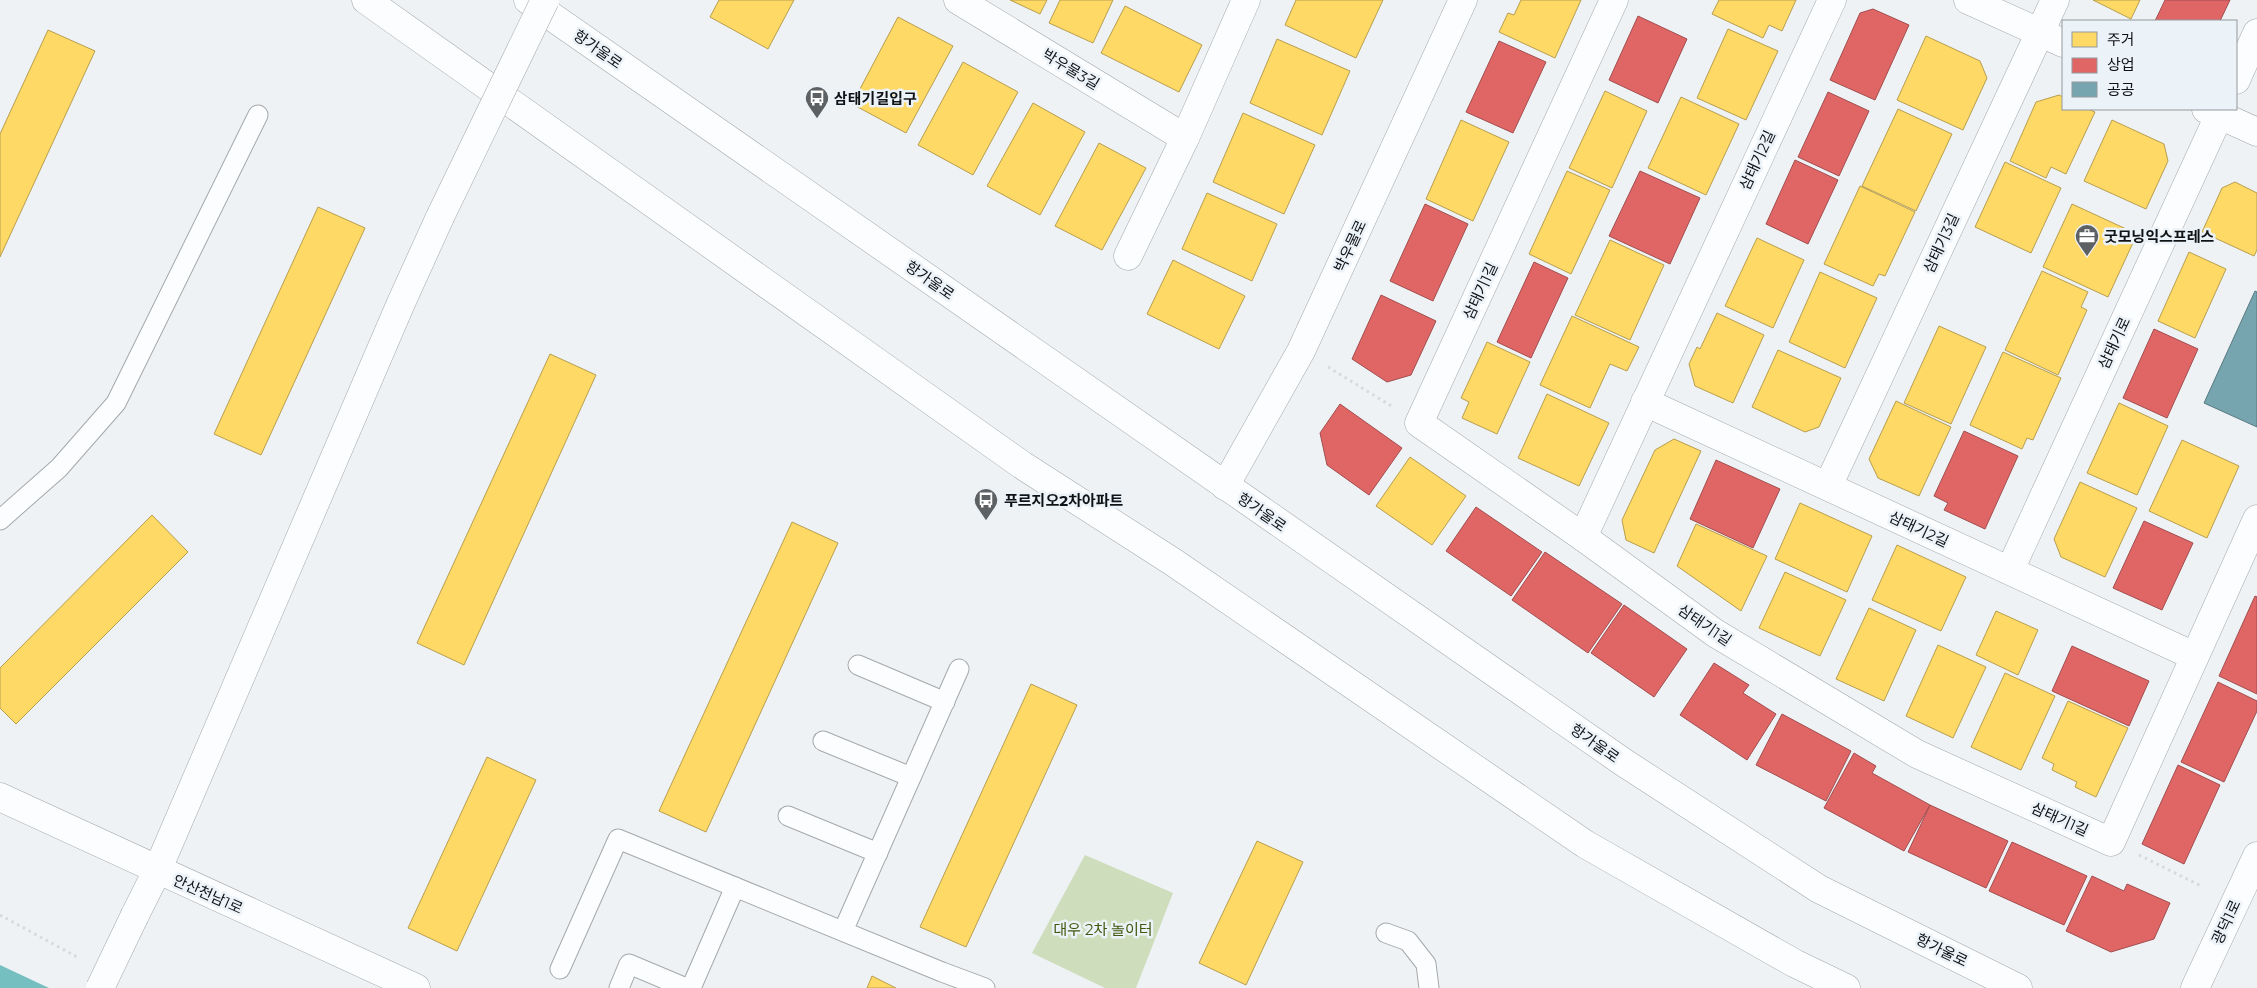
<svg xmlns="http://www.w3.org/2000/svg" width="2257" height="988" font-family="Montserrat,'Noto Sans KR',sans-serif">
  <rect width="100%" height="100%" fill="#eef2f5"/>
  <path fill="#ceddbb" d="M 1085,855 L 1173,893 L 1136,988 L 1105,988 L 1032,953 Z"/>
  <path fill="#75bfc0" d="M 0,965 L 49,988 L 0,988 Z"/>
  <g fill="#ffd966" stroke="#b79e4e">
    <path d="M 719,0 L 794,0 L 768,49 L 710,17 Z"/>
    <path d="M 1010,0 L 1047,0 L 1040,14 Z"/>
    <path d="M 1060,0 L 1113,0 L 1093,43 L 1049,23 Z"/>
    <path d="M 1296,0 L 1383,0 L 1356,58 L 1285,25 Z"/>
    <path d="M 1521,0 L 1581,0 L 1555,58 L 1499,32 L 1508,13 L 1514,15 Z"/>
    <path d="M 1719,0 L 1796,0 L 1782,31 L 1769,25 L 1763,38 L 1712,14 Z"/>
    <path d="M 2093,0 L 2140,0 L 2131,19 Z"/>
    <path d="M 1125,6 L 1202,45 L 1179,92 L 1101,53 Z"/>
    <path d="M 898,17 L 953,46 L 906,133 L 852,104 Z"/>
    <path d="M 1728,29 L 1778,51 L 1746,120 L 1697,98 Z"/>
    <path d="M 48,30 L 95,51 L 0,257 L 0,134 Z"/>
    <path d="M 1926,36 L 1980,61 L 1987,78 L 1963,130 L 1897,100 Z"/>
    <path d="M 1277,39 L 1350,71 L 1322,135 L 1250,103 Z"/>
    <path d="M 963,62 L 1018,92 L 973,175 L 918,145 Z"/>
    <path d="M 1605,91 L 1647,111 L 1612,188 L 1569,168 Z"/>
    <path d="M 2059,95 L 2063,97 L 2063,109 L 2088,109 L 2095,112 L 2066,174 L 2051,167 L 2046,178 L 2010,161 L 2036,102 Z"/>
    <path d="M 1681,97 L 1739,124 L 1706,195 L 1648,168 Z"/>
    <path d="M 1033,103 L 1085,132 L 1040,215 L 987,186 Z"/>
    <path d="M 1898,109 L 1952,134 L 1916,211 L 1862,186 Z"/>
    <path d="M 1243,113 L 1315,145 L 1284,214 L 1213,182 Z"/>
    <path d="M 1461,120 L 1509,142 L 1473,221 L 1426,199 Z"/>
    <path d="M 2112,120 L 2164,144 L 2168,161 L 2146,209 L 2084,181 Z"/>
    <path d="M 1099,143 L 1146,168 L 1102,250 L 1055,226 Z"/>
    <path d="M 2005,162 L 2061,188 L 2031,253 L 1975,227 Z"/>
    <path d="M 1567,171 L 1610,190 L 1571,274 L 1529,254 Z"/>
    <path d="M 2235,182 L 2257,193 L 2257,250 L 2254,256 L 2202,232 L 2222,188 Z"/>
    <path d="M 1860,186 L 1915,212 L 1885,276 L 1879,274 L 1873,286 L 1824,264 Z"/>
    <path d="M 1207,193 L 1277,224 L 1252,281 L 1182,249 Z"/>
    <path d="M 2072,204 L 2137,234 L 2108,297 L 2043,267 Z"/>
    <path d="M 318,207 L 365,228 L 261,455 L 214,434 Z"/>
    <path d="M 1757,238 L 1804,260 L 1773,328 L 1725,306 Z"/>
    <path d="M 1610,240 L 1664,265 L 1630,340 L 1575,315 Z"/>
    <path d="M 2189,252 L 2226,269 L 2195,338 L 2158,321 Z"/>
    <path d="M 1173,260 L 1245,296 L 1219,349 L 1147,314 Z"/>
    <path d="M 2042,271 L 2088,292 L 2081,307 L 2087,310 L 2058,375 L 2005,350 Z"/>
    <path d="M 1820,272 L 1877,298 L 1845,368 L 1789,342 Z"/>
    <path d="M 1717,313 L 1764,335 L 1733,403 L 1695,386 L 1689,364 L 1697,347 L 1700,349 Z"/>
    <path d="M 1572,316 L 1639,347 L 1627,371 L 1610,364 L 1590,408 L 1540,385 Z"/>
    <path d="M 1939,326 L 1986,347 L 1951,424 L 1904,403 Z"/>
    <path d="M 1487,342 L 1530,362 L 1497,434 L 1462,418 L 1469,402 L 1461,398 Z"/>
    <path d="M 1778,350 L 1841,378 L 1819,427 L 1805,432 L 1752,407 Z"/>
    <path d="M 2003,352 L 2061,378 L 2033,440 L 2027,438 L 2022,449 L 1970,425 Z"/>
    <path d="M 550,354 L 596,375 L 464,665 L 417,643 Z"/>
    <path d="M 1547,394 L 1609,423 L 1579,486 L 1518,458 Z"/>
    <path d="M 1896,401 L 1951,427 L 1919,496 L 1878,478 L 1869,459 Z"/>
    <path d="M 2119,403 L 2168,426 L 2137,495 L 2087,473 Z"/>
    <path d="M 1674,439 L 1701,451 L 1654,553 L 1626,540 L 1622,520 L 1655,450 Z"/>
    <path d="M 2182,440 L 2239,466 L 2207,538 L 2149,511 Z"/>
    <path d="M 1410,457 L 1466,496 L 1432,545 L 1376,506 Z"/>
    <path d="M 2080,482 L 2137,508 L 2105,577 L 2061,557 L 2054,539 Z"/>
    <path d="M 1800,503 L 1872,536 L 1847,592 L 1775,559 Z"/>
    <path d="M 152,515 L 188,552 L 16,724 L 0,708 L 0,668 Z"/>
    <path d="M 792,522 L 838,543 L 706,832 L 659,811 Z"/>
    <path d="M 1696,524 L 1767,556 L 1741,611 L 1677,566 Z"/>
    <path d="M 1897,545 L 1966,577 L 1941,631 L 1872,600 Z"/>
    <path d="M 1785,572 L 1846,600 L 1820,656 L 1759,628 Z"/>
    <path d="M 1869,608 L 1916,630 L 1884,701 L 1836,679 Z"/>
    <path d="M 1996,611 L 2038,630 L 2018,675 L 1976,655 Z"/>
    <path d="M 1938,645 L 1986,667 L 1953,738 L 1906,716 Z"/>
    <path d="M 2005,673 L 2055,696 L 2021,770 L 1971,747 Z"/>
    <path d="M 1031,684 L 1077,705 L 966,947 L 920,927 Z"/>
    <path d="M 2068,701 L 2128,728 L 2096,797 L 2075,787 L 2077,782 L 2052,770 L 2054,764 L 2042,758 Z"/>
    <path d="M 487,757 L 536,780 L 457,951 L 408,928 Z"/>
    <path d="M 1257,841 L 1303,862 L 1246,985 L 1199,963 Z"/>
    <path d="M 872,976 L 896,988 L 867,988 Z"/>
  </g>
  <g fill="#e06666" stroke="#a24d4e">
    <path d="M 2165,0 L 2230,0 L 2220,21 L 2155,21 Z"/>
    <path d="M 1873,9 L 1909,25 L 1875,100 L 1830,80 L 1860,13 Z"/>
    <path d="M 1638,16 L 1687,39 L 1658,103 L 1609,80 Z"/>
    <path d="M 1499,41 L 1546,62 L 1513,133 L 1466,112 Z"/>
    <path d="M 1828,92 L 1869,111 L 1839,176 L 1798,157 Z"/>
    <path d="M 1795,160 L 1838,180 L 1808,244 L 1766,224 Z"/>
    <path d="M 1640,171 L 1700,198 L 1670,264 L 1609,236 Z"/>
    <path d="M 1425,204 L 1468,224 L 1433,301 L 1390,281 Z"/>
    <path d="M 1534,262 L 1568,278 L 1531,358 L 1497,342 Z"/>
    <path d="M 1381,295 L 1436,321 L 1411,375 L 1387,382 L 1352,359 Z"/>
    <path d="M 2154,329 L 2198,349 L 2167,418 L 2123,398 Z"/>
    <path d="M 1340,404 L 1402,448 L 1369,495 L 1327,465 L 1320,433 Z"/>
    <path d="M 1964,431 L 2018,456 L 1985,529 L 1944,510 L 1948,503 L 1934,496 Z"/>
    <path d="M 1716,460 L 1780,489 L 1753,548 L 1690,519 Z"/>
    <path d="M 1476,507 L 1542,552 L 1511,596 L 1446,551 Z"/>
    <path d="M 2144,521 L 2193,543 L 2162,610 L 2113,588 Z"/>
    <path d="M 1545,552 L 1622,604 L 1588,653 L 1512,600 Z"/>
    <path d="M 2255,596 L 2257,597 L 2257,694 L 2219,676 Z"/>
    <path d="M 1624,605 L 1687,649 L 1654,697 L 1591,653 Z"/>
    <path d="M 2072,646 L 2149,681 L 2129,726 L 2052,691 Z"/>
    <path d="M 1714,663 L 1749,685 L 1743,693 L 1776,714 L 1747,760 L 1680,715 Z"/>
    <path d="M 2218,682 L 2257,701 L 2257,711 L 2224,782 L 2181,762 Z"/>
    <path d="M 1782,714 L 1851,751 L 1826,801 L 1756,765 Z"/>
    <path d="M 1854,753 L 1876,766 L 1872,773 L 1930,805 L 1904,851 L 1824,808 Z"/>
    <path d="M 2178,765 L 2220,785 L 2184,864 L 2142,844 Z"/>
    <path d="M 1930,805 L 2008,841 L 1986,888 L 1908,852 Z"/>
    <path d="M 2012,842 L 2087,876 L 2064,925 L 1989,891 Z"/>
    <path d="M 2092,876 L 2124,891 L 2127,884 L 2170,903 L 2154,939 L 2111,952 L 2066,931 Z"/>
  </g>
  <path fill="#76a5af" stroke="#577981" d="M 2255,291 L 2257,292 L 2257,427 L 2204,403 Z"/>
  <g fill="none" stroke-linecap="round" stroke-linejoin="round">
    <g stroke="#a5a8aa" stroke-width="21">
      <g id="lane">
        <path d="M 0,520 L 59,468 L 116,403 L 258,115"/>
        <path d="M 858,665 L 945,702"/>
        <path d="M 823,741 L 911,777"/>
        <path d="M 788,816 L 878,853"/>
        <path d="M 843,931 L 959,669"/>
        <path d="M 1386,933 L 1408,941 L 1426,964 L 1429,988"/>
        <path d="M 560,969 L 618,839 L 942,972 L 985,988"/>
        <path d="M 619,988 L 629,964 L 686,988"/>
        <path d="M 691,988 L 735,887"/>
      </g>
    </g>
    <g stroke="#a5a8aa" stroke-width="29">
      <g id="street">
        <path d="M 958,0 L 1185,138"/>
        <path d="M 1614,0 L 1419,423 L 1583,537 L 1715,633 L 1917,754 L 2111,842 L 2257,519"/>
        <path d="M 2236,80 L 2257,33"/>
        <path d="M 1128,256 L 1185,138 L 1246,0"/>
        <path d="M 1645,402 L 2194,656"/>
        <path d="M 1828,486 L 2055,0"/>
        <path d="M 1583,537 L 1832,0"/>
        <path d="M 2010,570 L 2222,109"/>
        <path d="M 135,915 L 157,871 L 401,303 L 440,217"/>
      </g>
    </g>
    <g stroke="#a5a8aa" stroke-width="29">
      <g id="secondary">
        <path d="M 366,0 L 1022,465 L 1173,562 L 1585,844 L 1794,963 L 1846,988"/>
        <path d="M 528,0 L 1623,762 L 1819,889 L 2018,988"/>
        <path d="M 1968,0 L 2063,43"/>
        <path d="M 2206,109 L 2257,132"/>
        <path d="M 1225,486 L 1301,351 L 1463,0"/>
        <path d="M 0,797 L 416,988"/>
        <path d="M 2195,988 L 2257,856"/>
      </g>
    </g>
    <g stroke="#d8d9db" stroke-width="3" stroke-dasharray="2.5 4" stroke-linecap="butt">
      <path d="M 1328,367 L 1393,407"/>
      <path d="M 2139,855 L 2201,886"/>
      <path d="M 0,915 L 79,958"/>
    </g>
    <use href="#lane" stroke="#fcfdfe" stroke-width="19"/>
    <use href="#street" stroke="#fcfdfe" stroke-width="28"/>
    <use href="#secondary" stroke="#fcfdfe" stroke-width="28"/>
    <g stroke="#a5a8aa" stroke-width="29" stroke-linecap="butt">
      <g id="street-bridge">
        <path d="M 440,217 L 545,0"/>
        <path d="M 100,988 L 135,915"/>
      </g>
    </g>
    <use href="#street-bridge" stroke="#fcfdfe" stroke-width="28"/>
  </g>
  <defs>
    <g id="bus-pin" transform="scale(1.25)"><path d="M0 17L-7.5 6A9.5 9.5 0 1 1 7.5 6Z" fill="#5e6163" stroke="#ebf2f8"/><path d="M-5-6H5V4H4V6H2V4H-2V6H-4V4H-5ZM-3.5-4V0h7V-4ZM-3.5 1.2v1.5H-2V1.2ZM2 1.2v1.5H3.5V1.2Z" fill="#fff"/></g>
    <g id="office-pin" transform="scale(1.25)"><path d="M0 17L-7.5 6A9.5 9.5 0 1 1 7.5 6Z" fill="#5e6163" stroke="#ebf2f8"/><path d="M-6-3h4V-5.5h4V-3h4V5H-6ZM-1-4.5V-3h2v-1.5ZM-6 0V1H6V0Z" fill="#fff"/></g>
  </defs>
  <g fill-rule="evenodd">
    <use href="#bus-pin" x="817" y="98"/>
    <use href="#office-pin" x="2087" y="236"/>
    <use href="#bus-pin" x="986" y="500"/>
  </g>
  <g text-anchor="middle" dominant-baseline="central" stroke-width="5" stroke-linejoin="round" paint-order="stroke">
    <g font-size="15" fill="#101315" stroke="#ebf2f8">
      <text transform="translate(598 49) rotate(35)">항가울로</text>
      <text transform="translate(1071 69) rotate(31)">박우물3길</text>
      <text transform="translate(1757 160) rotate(-65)">삼태기2길</text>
      <text transform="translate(1941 243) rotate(-65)">삼태기3길</text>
      <text transform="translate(1350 246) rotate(-65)">박우물로</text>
      <text transform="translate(930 280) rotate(35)">항가울로</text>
      <text transform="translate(1480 291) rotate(-65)">삼태기1길</text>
      <text transform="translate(2114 343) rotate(-65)">삼태기로</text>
      <text transform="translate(1262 512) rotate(35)">항가울로</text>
      <text transform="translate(1919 529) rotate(25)">삼태기2길</text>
      <text transform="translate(1705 625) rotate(34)">삼태기1길</text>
      <text transform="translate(1595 743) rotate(35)">항가울로</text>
      <text transform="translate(2060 819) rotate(24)">삼태기1길</text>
      <text transform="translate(208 894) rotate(24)">안산천남1로</text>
      <text transform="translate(2226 922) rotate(-65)">광덕1로</text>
      <text transform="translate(1942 950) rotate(26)">항가울로</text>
    </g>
    <g font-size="15" font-weight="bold" fill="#101315" stroke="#ebf2f8" text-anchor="start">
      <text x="834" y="98">삼태기길입구</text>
      <text x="2104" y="236">굿모닝익스프레스</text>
      <text x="1004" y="500">푸르지오2차아파트</text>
    </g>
    <g font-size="15" fill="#43580e" stroke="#ebf2f8">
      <text x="1103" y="929">대우 2차 놀이터</text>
    </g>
  </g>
  <rect x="2062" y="20" width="175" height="90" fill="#ebf2f8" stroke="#93999d"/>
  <rect x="2072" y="32" width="25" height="15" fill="#ffd966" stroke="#93999d"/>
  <text x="2107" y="45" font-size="15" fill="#101315">주거</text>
  <rect x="2072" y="58" width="25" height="15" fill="#e06666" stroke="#93999d"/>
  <text x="2107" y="70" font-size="15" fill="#101315">상업</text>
  <rect x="2072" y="82" width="25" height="15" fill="#76a5af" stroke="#93999d"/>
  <text x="2107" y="95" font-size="15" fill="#101315">공공</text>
</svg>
